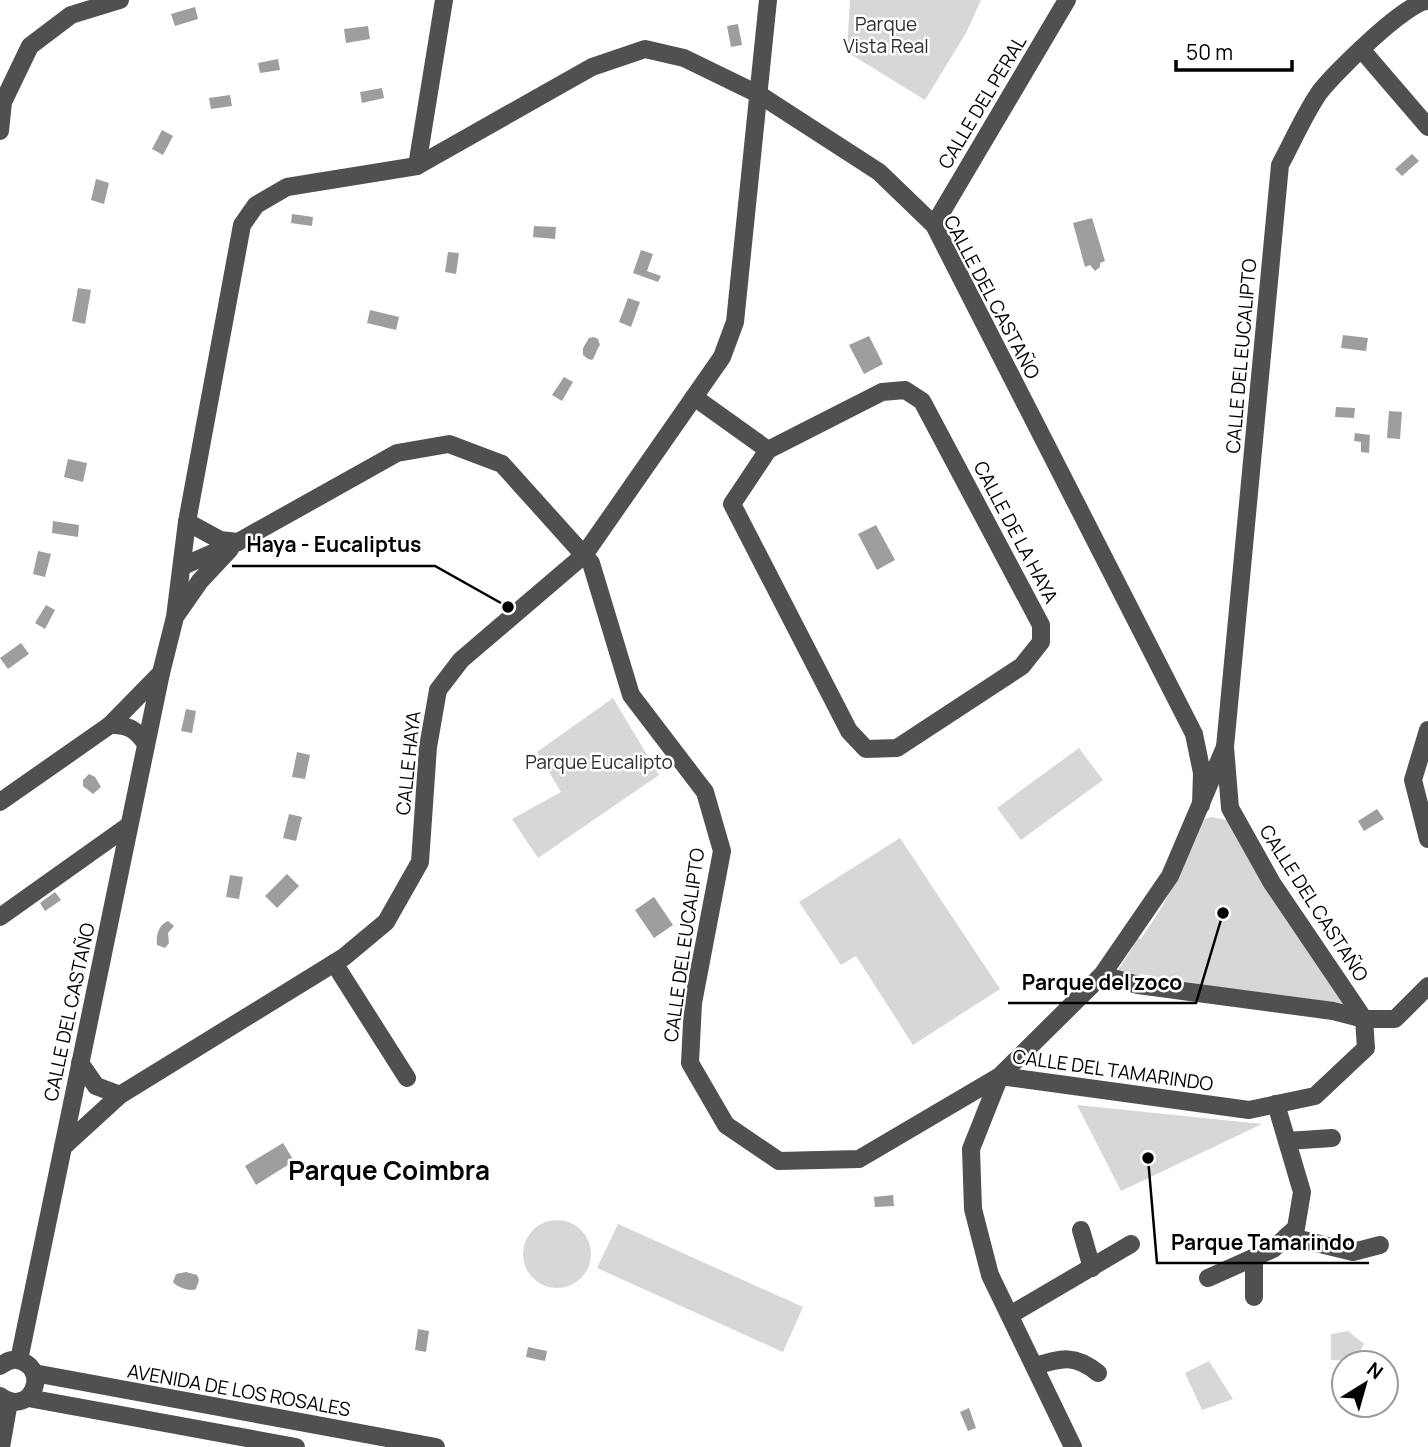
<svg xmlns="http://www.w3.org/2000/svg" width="1428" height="1447" font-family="Manrope,sans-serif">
  <rect width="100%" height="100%" fill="#fff"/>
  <g fill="#d7d7d7">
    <path d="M 850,0 L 981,0 L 966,33 L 925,100 L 847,52 Z"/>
    <path d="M 613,698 L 659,775 L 538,858 L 512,819 L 561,792 L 537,752 Z"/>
    <path d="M 1079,748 L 1103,780 L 1021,840 L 997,808 Z"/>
    <path d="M 1211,817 L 1227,820 L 1344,1003 L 1340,1008 L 1140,974 L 1138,981 L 1119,975 L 1118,970 L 1133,947 L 1129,944 L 1135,935 L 1141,939 L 1163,905 L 1179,874 L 1196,829 L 1205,819 Z"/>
    <path d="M 900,838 L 1000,989 L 913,1045 L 856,956 L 841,965 L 799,902 Z"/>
    <path d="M 1077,1105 L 1262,1124 L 1121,1191 Z"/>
    <circle cx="557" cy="1254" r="34"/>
    <path d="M 618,1224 L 803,1307 L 783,1352 L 597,1268 Z"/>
    <path d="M 1348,1331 L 1364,1344 L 1354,1361 L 1331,1360 L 1331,1334 Z"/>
    <path d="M 1209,1361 L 1233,1399 L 1202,1410 L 1185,1373 Z"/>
  </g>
  <g fill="#9e9e9e">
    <path d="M 195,7 L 198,19 L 175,26 L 171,14 Z"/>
    <path d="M 738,24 L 742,45 L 731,47 L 727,26 Z"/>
    <path d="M 368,26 L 370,39 L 346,43 L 344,29 Z"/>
    <path d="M 278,59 L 280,70 L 260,73 L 258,63 Z"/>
    <path d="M 382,88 L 384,98 L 362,103 L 360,92 Z"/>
    <path d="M 230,95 L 232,106 L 211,109 L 209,98 Z"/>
    <path d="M 162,130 L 173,136 L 163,155 L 152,149 Z"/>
    <path d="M 1412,154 L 1419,161 L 1402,176 L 1395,169 Z"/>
    <path d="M 96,179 L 109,183 L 104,204 L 91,200 Z"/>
    <path d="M 292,214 L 313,217 L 312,226 L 291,223 Z"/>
    <path d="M 1092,218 L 1105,261 L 1100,263 L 1100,267 L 1095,271 L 1090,265 L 1085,267 L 1073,223 Z"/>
    <path d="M 534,226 L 556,227 L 555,239 L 533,237 Z"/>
    <path d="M 641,250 L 653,254 L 647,271 L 661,276 L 658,282 L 633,273 Z"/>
    <path d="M 448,252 L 459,253 L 456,274 L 445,272 Z"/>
    <path d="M 78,288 L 91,290 L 85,324 L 72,321 Z"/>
    <path d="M 628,298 L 640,302 L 631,327 L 619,322 Z"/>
    <path d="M 370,310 L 399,317 L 396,330 L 367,323 Z"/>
    <path d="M 1343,335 L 1368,338 L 1366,351 L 1341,348 Z"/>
    <path d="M 869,336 L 883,364 L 864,374 L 849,345 Z"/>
    <path d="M 594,337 L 598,339 L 600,345 C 596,350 596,355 592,360 L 588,359 L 583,355 L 583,348 L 589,338 Z"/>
    <path d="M 564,377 L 573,382 L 562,401 L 552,395 Z"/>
    <path d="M 1336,407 L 1355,408 L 1354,418 L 1335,417 Z"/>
    <path d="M 1389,411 L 1402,412 L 1400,439 L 1387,438 Z"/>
    <path d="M 1355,433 L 1370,435 L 1369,453 L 1361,452 L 1361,442 L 1354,441 Z"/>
    <path d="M 68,459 L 87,463 L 83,482 L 64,477 Z"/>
    <path d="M 53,521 L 79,525 L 78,537 L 52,533 Z"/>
    <path d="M 876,525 L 895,560 L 877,570 L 858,534 Z"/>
    <path d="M 38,551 L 51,554 L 45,577 L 33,574 Z"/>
    <path d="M 46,605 L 55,610 L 45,629 L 35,623 Z"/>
    <path d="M 21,643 L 29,654 L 8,669 L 0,658 Z"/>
    <path d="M 186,709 L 196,711 L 192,733 L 181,731 Z"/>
    <path d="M 297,752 L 310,755 L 305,779 L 292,777 Z"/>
    <path d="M 89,774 L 95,777 L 101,787 L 93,794 L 83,786 L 83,780 Z"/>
    <path d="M 1377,809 L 1384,819 L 1364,831 L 1358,821 Z"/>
    <path d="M 289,814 L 302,817 L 296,841 L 283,838 Z"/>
    <path d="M 287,874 L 299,886 L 277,908 L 265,896 Z"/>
    <path d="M 230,875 L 243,877 L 239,899 L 226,897 Z"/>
    <path d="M 55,892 L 61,900 L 45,911 L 40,903 Z"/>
    <path d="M 654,897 L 673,925 L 654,938 L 635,910 Z"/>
    <path d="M 168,921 L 174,926 L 168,933 L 169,943 L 165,948 L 157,945 C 156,936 158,925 168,921 Z"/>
    <path d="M 283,1143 L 294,1161 L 256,1185 L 245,1166 Z"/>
    <path d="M 893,1195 L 894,1206 L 875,1207 L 874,1197 Z"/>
    <path d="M 186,1272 L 197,1275 L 199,1280 L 196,1289 C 190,1292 177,1287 173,1282 L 176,1274 Z"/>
    <path d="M 418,1329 L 429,1331 L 426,1352 L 415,1350 Z"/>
    <path d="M 528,1347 L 547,1351 L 545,1361 L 526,1357 Z"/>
    <path d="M 969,1408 L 976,1428 L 968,1431 L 960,1412 Z"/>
  </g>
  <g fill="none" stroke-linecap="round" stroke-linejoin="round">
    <g stroke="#505050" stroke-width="18">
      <path d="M 1361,49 L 1428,127"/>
      <path d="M 0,131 L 3,102 L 30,46 L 71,15 L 120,0"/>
      <path d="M 417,166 L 444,0"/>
      <path d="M 934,225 L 1067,0"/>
      <path d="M 694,397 L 768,450 L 882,392 L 905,390 L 922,401 L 1041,625 L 1041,642 L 1022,666 L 897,748 L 866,749 L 849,731 L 732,504 L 768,450"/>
      <path d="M 187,522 L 220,540 L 238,542"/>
      <path d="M 183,566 L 238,542 L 397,453 L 449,444 L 502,464 L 591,563 L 631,695 L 705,792 L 722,851 L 693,1003 L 690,1063 L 726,1125 L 779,1161 L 859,1159 L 1000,1076 L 1102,975 L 1170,876 L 1225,747"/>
      <path d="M 177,614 L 200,581 L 230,549"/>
      <path d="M 110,725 C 127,724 136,729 146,744"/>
      <path d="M 1428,730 L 1413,780 L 1428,839"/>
      <path d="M 0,802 L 110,725 L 161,673 L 175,617 L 187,522 L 242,225 L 256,205 L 287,187 L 417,166 L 592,67 L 645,49 L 684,58 L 760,95 L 879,172 L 934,225 L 1194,734 L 1202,773 L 1201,805"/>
      <path d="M 0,917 L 128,826"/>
      <path d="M 334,963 L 407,1078"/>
      <path d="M 1102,975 L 1138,985 L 1333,1011 L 1364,1019 L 1395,1019 L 1428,986"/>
      <path d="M 1364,1019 L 1272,883 L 1230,808 L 1225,747 L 1280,165 C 1293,141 1304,115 1319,93 C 1332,75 1408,0 1428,1"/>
      <path d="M 80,1063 L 96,1086 L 120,1095"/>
      <path d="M 1287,1141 L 1332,1138"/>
      <path d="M 63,1147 L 120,1095 L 344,957 L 386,922 L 420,862 L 428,747 L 438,690 L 461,660 L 584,555 L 722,357 L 735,322 L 768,0"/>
      <path d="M 1081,1230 L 1092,1268"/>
      <path d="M 1287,1236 L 1353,1252 L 1380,1245"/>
      <path d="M 1208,1278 L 1273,1249 L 1296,1228 L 1302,1192 L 1276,1104"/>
      <path d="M 1254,1297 L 1254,1258"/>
      <path d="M 1010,1315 L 1131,1244"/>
      <path d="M 19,1360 L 161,673"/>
      <path d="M 0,1366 C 7,1361 13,1358 21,1361 C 51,1372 29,1418 0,1396"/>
      <path d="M 1035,1366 C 1062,1358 1075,1354 1098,1373"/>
      <path d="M 34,1373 L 436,1447"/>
      <path d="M 28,1398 L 296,1447"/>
      <path d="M 1,1447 L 9,1402"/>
      <path d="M 1073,1447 L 990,1275 L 973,1209 L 971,1149 L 1000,1076 L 1249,1110 L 1315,1096 L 1366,1048 L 1364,1019"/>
    </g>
  </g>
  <g text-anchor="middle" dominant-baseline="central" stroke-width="5" stroke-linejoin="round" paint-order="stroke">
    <g font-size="19" fill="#2e2e2e" stroke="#fff">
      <text x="886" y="24">Parque<tspan x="886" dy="22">Vista Real</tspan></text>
      <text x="599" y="762">Parque Eucalipto</text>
    </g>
    <g font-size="19" fill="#000" stroke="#fff">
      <text transform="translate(982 102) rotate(-59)">CALLE DEL PERAL</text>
      <text transform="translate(992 297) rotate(62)">CALLE DEL CASTAÑO</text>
      <text transform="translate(1241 356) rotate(-85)">CALLE DEL EUCALIPTO</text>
      <text transform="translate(1016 532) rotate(62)">CALLE DE LA HAYA</text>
      <text transform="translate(408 763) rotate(-84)">CALLE HAYA</text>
      <text transform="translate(1314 903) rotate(57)">CALLE DEL CASTAÑO</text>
      <text transform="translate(684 945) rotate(-82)">CALLE DEL EUCALIPTO</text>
      <text transform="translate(69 1012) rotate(-78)">CALLE DEL CASTAÑO</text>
      <text transform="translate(1113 1070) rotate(8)">CALLE DEL TAMARINDO</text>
      <text transform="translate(239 1390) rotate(10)">AVENIDA DE LOS ROSALES</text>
    </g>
    <g font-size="26" font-weight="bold" fill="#000" stroke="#fff">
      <text x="389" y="1170">Parque Coimbra</text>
    </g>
  </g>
  <path fill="none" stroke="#000" stroke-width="2.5" d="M508 607L435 566H232M1223 913L1196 1003H1008M1148 1158L1157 1263H1369"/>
  <g fill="#000" stroke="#fff" stroke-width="2.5">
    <circle cx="508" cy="607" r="7"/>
    <circle cx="1223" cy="913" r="7"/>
    <circle cx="1148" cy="1158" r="7"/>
  </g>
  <g font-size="21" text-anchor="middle" font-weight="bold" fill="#000" stroke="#fff" stroke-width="5" stroke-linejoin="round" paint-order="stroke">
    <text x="334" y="552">Haya - Eucaliptus</text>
    <text x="1102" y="990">Parque del zoco</text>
    <text x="1263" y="1250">Parque Tamarindo</text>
  </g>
  <g transform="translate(1365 1384) rotate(37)"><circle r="33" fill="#ffffff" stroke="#999999" stroke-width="2"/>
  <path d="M0-5L12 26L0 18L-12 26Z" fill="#000000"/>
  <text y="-10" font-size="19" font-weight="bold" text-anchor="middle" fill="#000000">N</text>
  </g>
  <path d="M1176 60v10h116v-10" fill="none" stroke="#000000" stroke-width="3.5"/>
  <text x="1186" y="60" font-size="21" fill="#000000" stroke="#ffffff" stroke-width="5" paint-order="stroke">50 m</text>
</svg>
